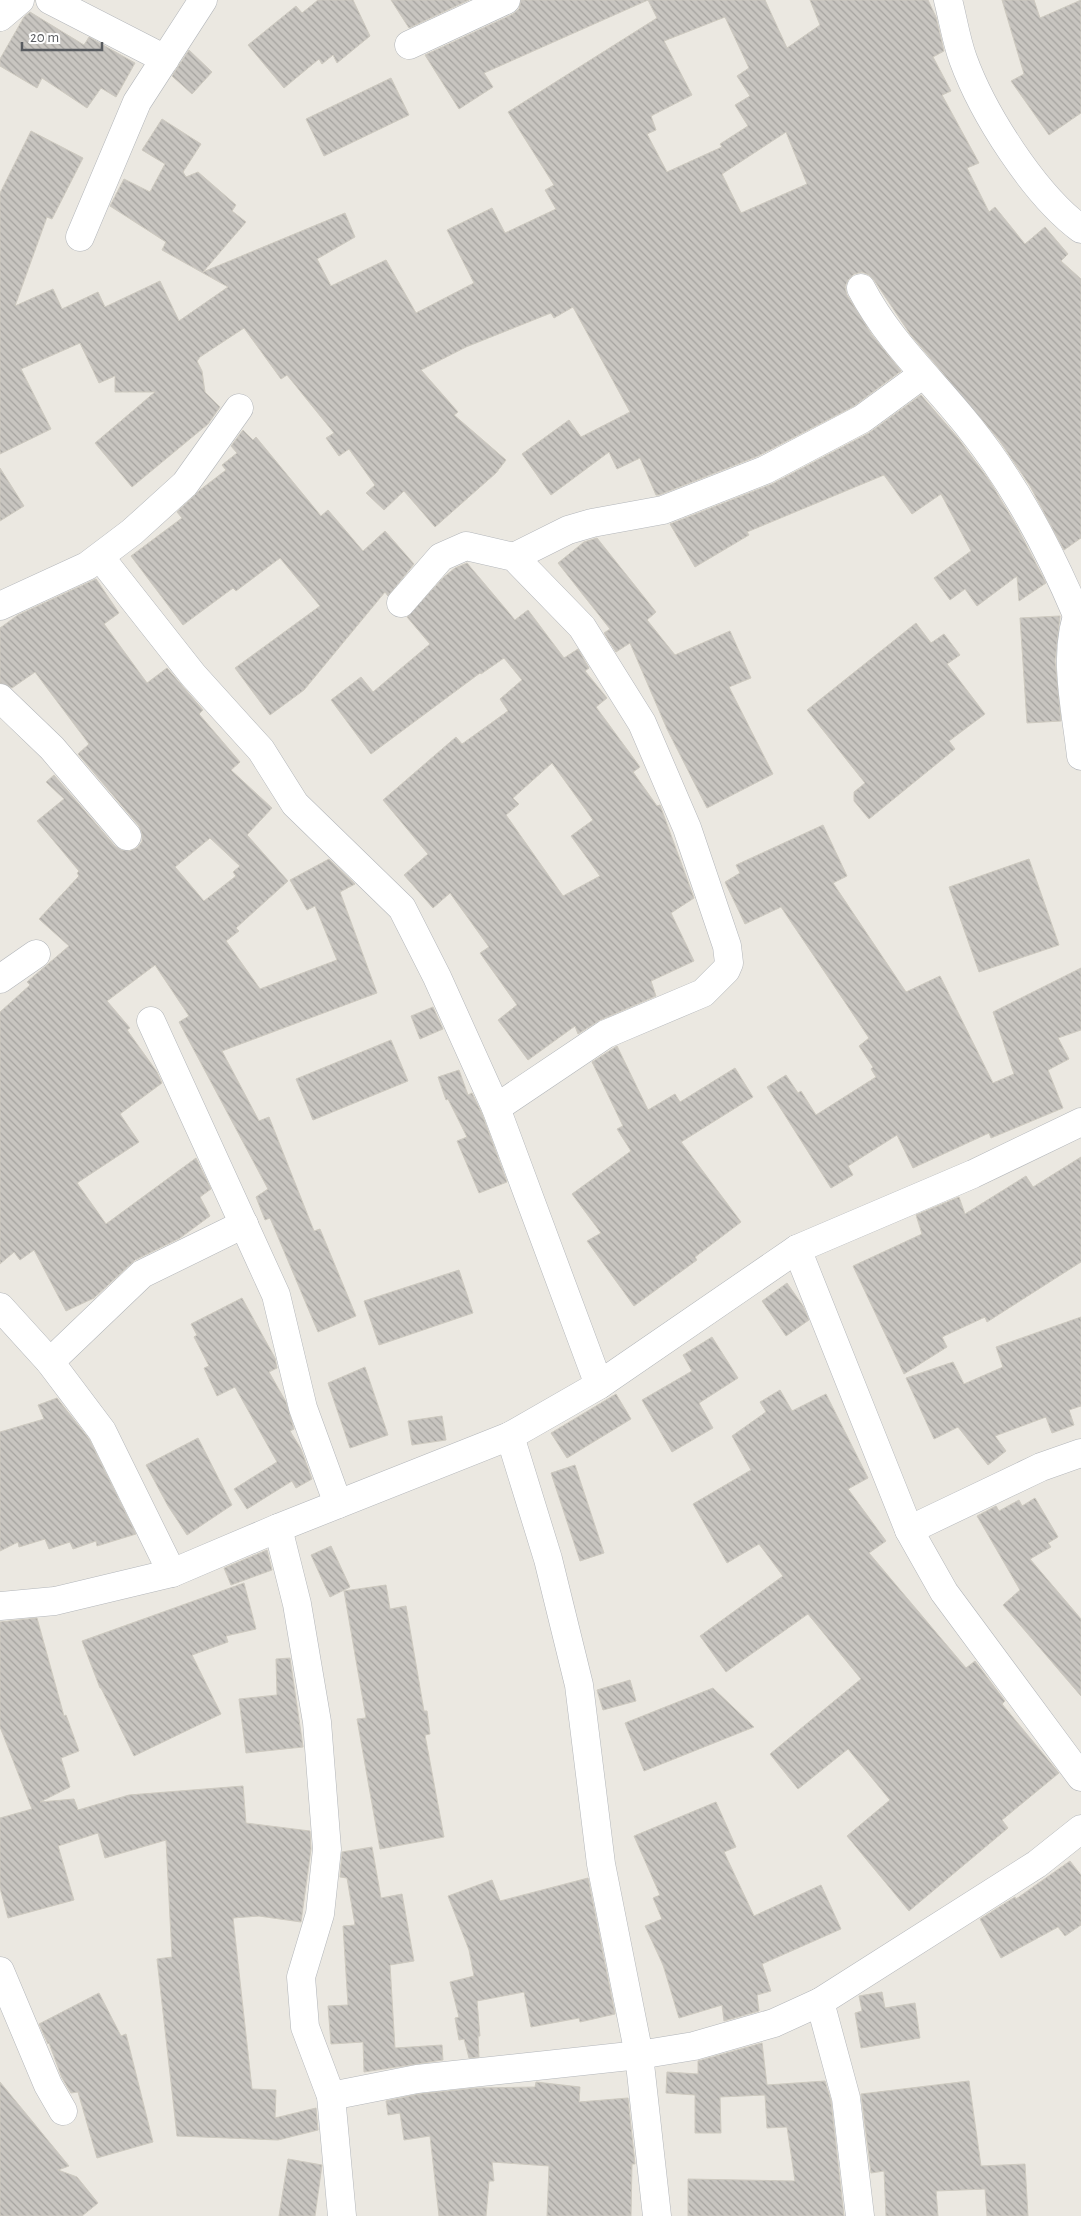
<svg xmlns="http://www.w3.org/2000/svg" width="1081" height="2216" font-family="'Alegreya Sans',sans-serif">
  <defs>
    <pattern id="building-back-hatch" width="6" height="6" patternUnits="userSpaceOnUse" patternTransform="scale(1.25)"><rect width="6" height="6" fill="#c8c5c0"/><path d="M-1 5l2 2M0 0l6 6M5-1l2 2" fill="none" stroke="#a5a39f"/></pattern>
  </defs>
  <rect width="100%" height="100%" fill="#ebe8e1"/>
  <g fill="url(#building-back-hatch)" stroke="#cecac0" fill-rule="evenodd">
    <path d="M 318,0 L 353,0 L 370,36 L 337,63 L 333,55 L 322,64 L 319,59 L 284,88 L 248,45 L 296,6 L 302,13 Z"/>
    <path d="M 391,0 L 469,0 L 409,28 Z"/>
    <path d="M 521,0 L 765,0 L 787,48 L 820,25 L 810,0 L 928,0 L 936,17 L 944,51 L 933,57 L 951,91 L 942,95 L 979,163 L 967,168 L 989,212 L 995,207 L 1025,244 L 1045,227 L 1068,254 L 1061,261 L 1081,279 L 1081,538 L 1064,550 L 1030,486 L 999,440 L 910,334 L 874,280 L 869,275 L 862,272 L 854,274 L 848,280 L 845,287 L 847,295 L 872,335 L 901,371 L 854,406 L 758,456 L 659,495 L 656,495 L 640,458 L 617,469 L 609,452 L 551,495 L 522,454 L 569,420 L 581,437 L 630,412 L 573,307 L 554,318 L 551,313 L 466,347 L 421,370 L 458,412 L 454,415 L 506,460 L 496,473 L 435,527 L 404,491 L 384,510 L 366,493 L 375,485 L 349,449 L 339,456 L 326,438 L 334,433 L 287,375 L 281,379 L 244,328 L 200,357 L 197,361 L 202,371 L 205,392 L 220,407 L 208,424 L 132,487 L 95,443 L 155,392 L 115,392 L 115,376 L 99,383 L 80,343 L 21,369 L 51,429 L 0,454 L 0,193 L 31,131 L 83,158 L 52,219 L 47,217 L 15,306 L 53,289 L 62,309 L 98,292 L 105,307 L 160,281 L 179,321 L 228,287 L 162,250 L 166,242 L 110,206 L 124,179 L 150,192 L 165,164 L 142,150 L 162,119 L 201,144 L 183,172 L 186,177 L 198,172 L 236,205 L 232,211 L 246,222 L 203,272 L 345,213 L 355,237 L 317,259 L 331,286 L 386,260 L 416,313 L 474,283 L 447,230 L 492,208 L 505,233 L 556,209 L 545,190 L 554,185 L 508,112 L 657,18 L 648,0 L 484,73 L 493,87 L 459,109 L 425,55 L 513,14 L 519,9 ZM 725,17 L 749,68 L 737,76 L 750,96 L 735,105 L 748,126 L 720,144 L 722,147 L 667,172 L 647,134 L 656,130 L 651,116 L 692,95 L 664,41 ZM 786,132 L 807,184 L 741,213 L 722,174 Z"/>
    <path d="M 1002,0 L 1034,0 L 1040,18 L 1081,0 L 1081,113 L 1049,135 L 1011,81 L 1024,74 Z"/>
    <path d="M 30,12 L 84,45 L 89,37 L 135,63 L 116,97 L 101,88 L 87,108 L 42,78 L 37,88 L 0,66 L 0,59 L 24,17 Z"/>
    <path d="M 189,50 L 212,72 L 192,94 L 172,76 Z"/>
    <path d="M 391,78 L 409,115 L 324,156 L 306,119 Z"/>
    <path d="M 921,395 L 958,438 L 989,480 L 1016,525 L 1046,583 L 1019,601 L 1017,576 L 977,606 L 965,589 L 950,600 L 934,578 L 971,551 L 941,494 L 912,514 L 884,475 L 747,532 L 749,535 L 695,567 L 670,524 L 772,484 L 869,433 Z"/>
    <path d="M 243,430 L 253,440 L 256,437 L 321,516 L 328,510 L 363,551 L 385,531 L 414,564 L 388,596 L 385,592 L 304,690 L 270,715 L 235,668 L 320,606 L 280,558 L 236,591 L 233,588 L 183,625 L 131,556 L 182,518 L 177,512 L 200,490 L 226,470 L 222,465 L 237,453 L 231,446 Z"/>
    <path d="M 0,468 L 24,506 L 0,521 Z"/>
    <path d="M 597,538 L 656,612 L 647,620 L 675,655 L 730,631 L 751,678 L 729,687 L 773,774 L 707,808 L 667,729 L 630,643 L 616,652 L 604,633 L 610,629 L 558,563 L 584,542 Z"/>
    <path d="M 467,563 L 515,620 L 528,610 L 564,658 L 578,649 L 589,668 L 585,671 L 607,698 L 596,707 L 640,767 L 633,772 L 657,806 L 660,805 L 694,898 L 671,913 L 694,961 L 651,981 L 656,996 L 600,1020 L 578,1034 L 575,1026 L 528,1060 L 498,1020 L 517,1005 L 480,953 L 489,947 L 450,893 L 433,908 L 404,875 L 428,854 L 383,800 L 456,737 L 462,744 L 508,711 L 500,699 L 522,680 L 504,658 L 481,674 L 480,673 L 371,754 L 331,700 L 361,677 L 373,692 L 430,644 L 407,617 L 444,577 L 455,568 ZM 552,763 L 593,820 L 571,836 L 600,876 L 563,896 L 506,815 L 519,804 L 513,798 Z"/>
    <path d="M 96,579 L 119,613 L 104,624 L 147,683 L 167,668 L 203,710 L 199,714 L 240,762 L 231,770 L 272,808 L 247,835 L 288,881 L 236,928 L 239,931 L 226,941 L 260,989 L 337,960 L 315,906 L 307,910 L 290,880 L 329,859 L 355,884 L 340,892 L 377,993 L 222,1051 L 259,1121 L 269,1117 L 314,1231 L 320,1229 L 356,1316 L 318,1332 L 270,1218 L 265,1220 L 256,1197 L 268,1189 L 179,1022 L 189,1016 L 155,965 L 107,1001 L 130,1028 L 127,1030 L 157,1072 L 162,1083 L 120,1114 L 139,1142 L 77,1183 L 106,1224 L 196,1158 L 211,1189 L 200,1197 L 210,1216 L 180,1238 L 135,1260 L 94,1298 L 66,1311 L 34,1250 L 20,1260 L 14,1252 L 0,1264 L 0,1012 L 30,985 L 27,982 L 69,946 L 39,919 L 79,876 L 77,873 L 79,871 L 37,821 L 64,799 L 46,782 L 54,775 L 115,846 L 121,850 L 129,851 L 137,848 L 142,842 L 142,834 L 139,826 L 78,754 L 89,744 L 35,672 L 12,688 L 0,683 L 0,628 L 18,615 ZM 210,838 L 240,866 L 233,872 L 236,876 L 204,901 L 175,867 Z"/>
    <path d="M 1060,616 L 1055,661 L 1061,721 L 1027,723 L 1020,618 Z"/>
    <path d="M 916,623 L 931,643 L 944,634 L 960,655 L 947,664 L 985,714 L 949,741 L 955,749 L 869,819 L 854,801 L 854,792 L 865,783 L 807,710 Z"/>
    <path d="M 823,825 L 847,876 L 833,883 L 906,992 L 940,976 L 993,1083 L 1014,1074 L 993,1012 L 1081,968 L 1081,1030 L 1058,1038 L 1069,1059 L 1048,1070 L 1063,1108 L 991,1138 L 989,1133 L 913,1168 L 897,1135 L 848,1166 L 853,1175 L 831,1188 L 767,1087 L 786,1075 L 798,1093 L 801,1091 L 816,1115 L 876,1077 L 871,1069 L 873,1067 L 859,1046 L 869,1038 L 781,907 L 745,924 L 725,882 L 740,873 L 736,865 Z"/>
    <path d="M 1029,859 L 1059,945 L 979,972 L 949,887 Z"/>
    <path d="M 433,1007 L 443,1029 L 420,1039 L 411,1016 Z"/>
    <path d="M 391,1040 L 408,1081 L 313,1120 L 296,1079 Z"/>
    <path d="M 617,1046 L 648,1110 L 675,1094 L 680,1102 L 735,1068 L 753,1097 L 681,1142 L 741,1222 L 695,1257 L 697,1260 L 634,1306 L 587,1241 L 601,1233 L 572,1194 L 631,1151 L 617,1129 L 623,1126 L 592,1062 Z"/>
    <path d="M 459,1070 L 468,1095 L 472,1093 L 482,1114 L 507,1182 L 479,1193 L 457,1141 L 467,1137 L 448,1099 L 446,1100 L 438,1077 Z"/>
    <path d="M 1081,1157 L 1081,1262 L 987,1322 L 985,1317 L 942,1337 L 947,1347 L 904,1374 L 853,1266 L 922,1234 L 916,1215 L 959,1197 L 965,1214 L 1026,1176 L 1033,1187 Z"/>
    <path d="M 459,1270 L 473,1313 L 379,1345 L 364,1301 Z"/>
    <path d="M 787,1283 L 803,1306 L 809,1320 L 786,1336 L 762,1301 Z"/>
    <path d="M 242,1298 L 275,1358 L 277,1368 L 269,1372 L 286,1402 L 294,1429 L 290,1431 L 301,1449 L 312,1479 L 296,1488 L 292,1481 L 247,1509 L 234,1489 L 277,1462 L 235,1387 L 217,1396 L 204,1368 L 209,1366 L 194,1337 L 197,1335 L 191,1324 Z"/>
    <path d="M 1081,1317 L 1081,1406 L 1069,1410 L 1074,1425 L 1052,1433 L 1046,1417 L 995,1436 L 1006,1451 L 988,1465 L 958,1427 L 934,1439 L 906,1378 L 953,1362 L 964,1384 L 1003,1367 L 996,1347 Z"/>
    <path d="M 712,1337 L 738,1378 L 699,1403 L 713,1428 L 672,1452 L 642,1400 L 692,1371 L 683,1355 Z"/>
    <path d="M 365,1367 L 388,1435 L 350,1448 L 328,1383 Z"/>
    <path d="M 780,1390 L 792,1411 L 826,1394 L 868,1478 L 848,1489 L 886,1541 L 869,1553 L 966,1668 L 975,1661 L 1005,1701 L 1002,1704 L 1059,1773 L 1002,1820 L 1008,1828 L 909,1911 L 847,1836 L 890,1800 L 848,1749 L 798,1789 L 770,1754 L 861,1679 L 808,1614 L 726,1672 L 700,1636 L 783,1576 L 759,1544 L 727,1563 L 693,1504 L 751,1470 L 732,1436 L 766,1412 L 760,1402 Z"/>
    <path d="M 616,1394 L 631,1419 L 567,1458 L 551,1433 Z"/>
    <path d="M 57,1398 L 89,1439 L 136,1534 L 97,1546 L 96,1541 L 73,1549 L 70,1542 L 49,1549 L 45,1539 L 19,1547 L 18,1542 L 0,1551 L 0,1432 L 44,1419 L 38,1405 Z"/>
    <path d="M 442,1416 L 446,1440 L 412,1445 L 408,1421 Z"/>
    <path d="M 198,1438 L 232,1505 L 187,1535 L 168,1506 L 146,1465 Z"/>
    <path d="M 575,1465 L 604,1553 L 580,1561 L 551,1473 Z"/>
    <path d="M 1035,1498 L 1058,1537 L 1048,1543 L 1051,1547 L 1030,1559 L 1081,1619 L 1081,1696 L 1003,1605 L 1020,1590 L 977,1516 L 996,1506 L 999,1511 L 1019,1500 L 1022,1506 Z"/>
    <path d="M 331,1546 L 350,1587 L 330,1597 L 311,1555 Z"/>
    <path d="M 267,1550 L 272,1570 L 231,1585 L 224,1568 Z"/>
    <path d="M 244,1583 L 256,1629 L 226,1636 L 228,1642 L 192,1655 L 221,1714 L 134,1756 L 101,1688 L 100,1688 L 82,1641 Z"/>
    <path d="M 386,1585 L 390,1609 L 406,1606 L 424,1711 L 427,1711 L 430,1734 L 425,1735 L 444,1837 L 380,1849 L 357,1719 L 366,1718 L 344,1591 Z"/>
    <path d="M 37,1618 L 64,1716 L 66,1715 L 79,1751 L 61,1758 L 70,1787 L 40,1802 L 74,1799 L 78,1810 L 129,1795 L 243,1786 L 246,1823 L 310,1831 L 311,1849 L 301,1922 L 259,1916 L 233,1918 L 252,2089 L 276,2090 L 275,2118 L 316,2108 L 318,2130 L 278,2140 L 177,2136 L 157,1959 L 172,1957 L 166,1840 L 105,1858 L 98,1833 L 58,1846 L 74,1900 L 8,1918 L 0,1888 L 0,1818 L 32,1809 L 0,1727 L 0,1622 Z"/>
    <path d="M 290,1658 L 303,1747 L 246,1753 L 239,1699 L 277,1695 L 276,1659 Z"/>
    <path d="M 630,1680 L 636,1701 L 603,1710 L 597,1690 Z"/>
    <path d="M 713,1688 L 754,1727 L 644,1771 L 625,1723 Z"/>
    <path d="M 716,1802 L 736,1847 L 724,1852 L 754,1916 L 821,1885 L 841,1929 L 762,1964 L 771,1991 L 757,1995 L 759,2011 L 724,2021 L 722,2005 L 679,2018 L 663,1965 L 645,1926 L 662,1919 L 653,1898 L 660,1895 L 634,1836 Z"/>
    <path d="M 372,1847 L 381,1898 L 402,1894 L 414,1961 L 390,1965 L 395,2048 L 442,2045 L 443,2060 L 364,2072 L 363,2042 L 331,2044 L 328,2006 L 348,2005 L 343,1926 L 355,1925 L 347,1878 L 340,1877 L 342,1852 Z"/>
    <path d="M 1070,1861 L 1081,1875 L 1081,1925 L 1065,1936 L 1058,1927 L 1001,1958 L 980,1919 L 1015,1897 L 1016,1899 Z"/>
    <path d="M 588,1878 L 615,2014 L 580,2022 L 579,2018 L 531,2027 L 524,1992 L 477,2001 L 480,2036 L 478,2036 L 479,2057 L 469,2058 L 464,2039 L 459,2040 L 455,2018 L 459,2017 L 450,1982 L 474,1976 L 469,1950 L 448,1896 L 492,1880 L 500,1901 Z"/>
    <path d="M 882,1992 L 885,2008 L 915,2003 L 920,2038 L 861,2048 L 855,2013 L 862,2011 L 859,1996 Z"/>
    <path d="M 99,1993 L 121,2036 L 126,2034 L 153,2142 L 97,2158 L 78,2092 L 71,2093 L 62,2078 L 49,2043 L 48,2044 L 39,2024 Z"/>
    <path d="M 762,2043 L 767,2085 L 825,2081 L 831,2101 L 844,2216 L 688,2216 L 688,2179 L 795,2181 L 787,2127 L 767,2128 L 765,2095 L 720,2097 L 721,2133 L 695,2133 L 695,2095 L 666,2093 L 667,2072 L 698,2074 L 698,2061 Z"/>
    <path d="M 969,2081 L 981,2166 L 1025,2164 L 1028,2216 L 987,2216 L 985,2189 L 936,2191 L 938,2216 L 886,2216 L 884,2171 L 871,2173 L 861,2094 Z"/>
    <path d="M 0,2082 L 69,2166 L 58,2170 L 77,2177 L 98,2203 L 82,2216 L 0,2216 Z"/>
    <path d="M 536,2082 L 580,2087 L 579,2102 L 628,2098 L 635,2164 L 632,2164 L 631,2216 L 547,2216 L 549,2166 L 492,2162 L 494,2181 L 489,2181 L 486,2216 L 439,2216 L 430,2136 L 404,2140 L 400,2113 L 388,2115 L 386,2101 L 419,2094 L 477,2088 L 535,2087 Z"/>
    <path d="M 288,2159 L 322,2165 L 315,2216 L 279,2216 Z"/>
  </g>
  <g fill="none" stroke-linecap="round" stroke-linejoin="round">
    <g stroke="#b3b6ba" stroke-width="29">
      <g id="minor">
        <path d="M 50,0 L 165,59"/>
        <path d="M 948,0 C 953,19 956,40 963,59 C 983,114 1034,194 1081,229"/>
        <path d="M 0,17 L 20,0"/>
        <path d="M 409,45 L 506,0"/>
        <path d="M 80,237 L 137,102 L 203,0"/>
        <path d="M 861,288 C 889,342 933,381 970,428 C 1015,484 1049,549 1077,615 L 1081,617"/>
        <path d="M 100,557 L 193,675 L 261,750 L 295,804 L 402,908 L 437,977 L 496,1108 L 599,1385"/>
        <path d="M 514,557 L 568,530 L 592,523 L 663,510 L 765,470 L 862,419 L 922,375"/>
        <path d="M 401,603 L 441,557 L 466,546 L 514,557 L 582,627 L 642,723 L 687,828 L 727,946 L 729,963 L 726,970 L 703,993 L 606,1034 L 496,1108"/>
        <path d="M 1081,605 C 1061,652 1076,708 1081,756"/>
        <path d="M 0,606 L 87,566 L 132,532 L 185,484 L 239,408"/>
        <path d="M 0,698 L 52,748 L 127,836"/>
        <path d="M 0,979 L 36,954"/>
        <path d="M 151,1021 L 276,1295 L 303,1408 L 338,1504"/>
        <path d="M 797,1249 L 909,1530 L 944,1592 L 1081,1777"/>
        <path d="M 0,1307 L 50,1362 L 102,1431 L 172,1573"/>
        <path d="M 50,1362 L 142,1274 L 244,1224"/>
        <path d="M 510,1436 L 548,1559 L 579,1685 L 601,1864 L 639,2055 L 657,2216"/>
        <path d="M 278,1528 L 297,1604 L 317,1722 L 327,1849 L 320,1914 L 301,1977 L 305,2027 L 331,2096 L 342,2216"/>
        <path d="M 909,1530 L 1041,1467 L 1081,1453"/>
        <path d="M 0,1606 L 55,1601 L 172,1573 L 278,1528 L 510,1436 L 599,1385 L 797,1249 L 973,1174 L 1081,1122"/>
        <path d="M 0,1971 L 48,2085 L 63,2111"/>
        <path d="M 820,2002 L 846,2098 L 860,2216"/>
        <path d="M 331,2096 L 417,2079 L 639,2055 L 694,2046 L 774,2023 L 820,2002 L 1037,1864 L 1081,1829"/>
      </g>
    </g>
    <use href="#minor" stroke="#fff" stroke-width="28"/>
  </g>
  <path d="M22 42v8h80v-8" fill="none" stroke="#595c60" stroke-width="2.5"/>
  <text x="30" y="42" font-size="15" fill="#595c60" stroke="#ffffff" stroke-width="4" paint-order="stroke">20 m</text>
</svg>
